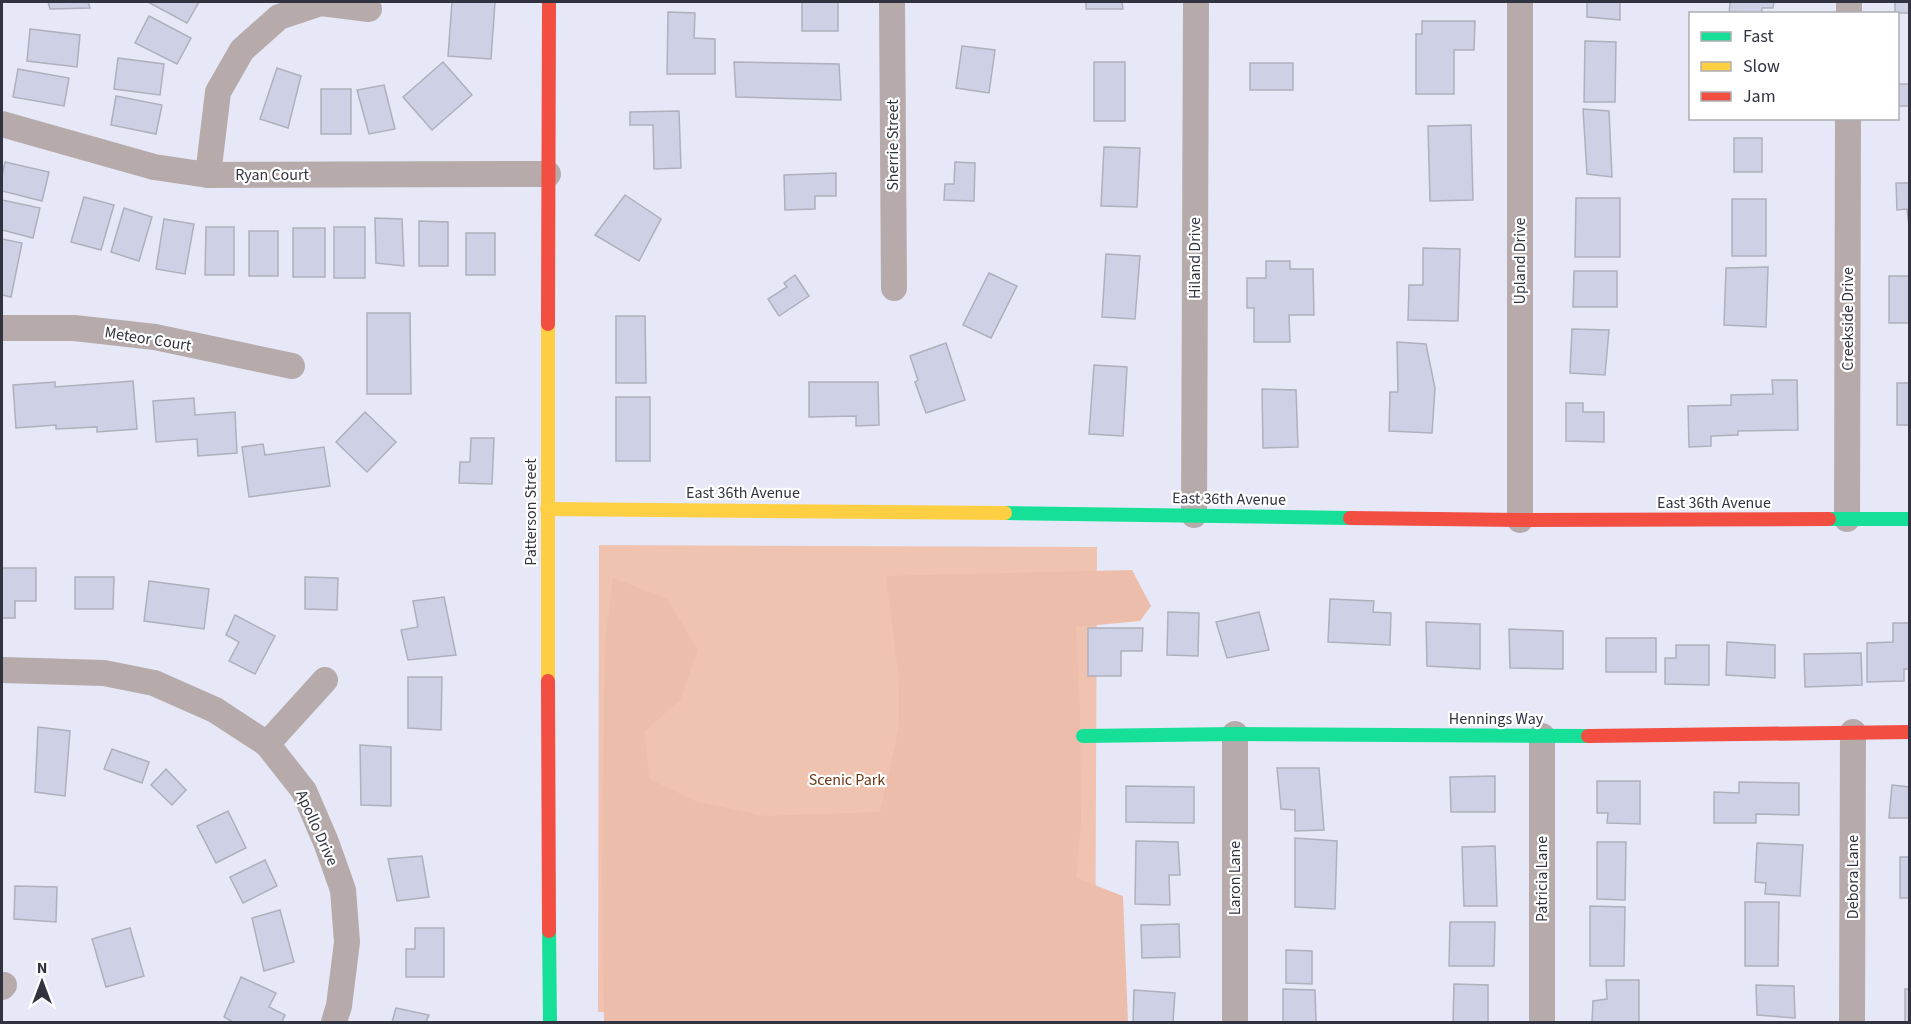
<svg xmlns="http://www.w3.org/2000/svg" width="1911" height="1024" font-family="'Source Sans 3',sans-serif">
  <rect width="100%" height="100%" fill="#e6e8f7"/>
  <path fill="#f0c2b0" d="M 599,545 L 1097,547 L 1095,1014 L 598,1012 Z"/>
  <path fill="#ecbdaa" d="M 1132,570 L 1151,606 L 1140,621 L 1076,627 L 1080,710 L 1081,822 L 1076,878 L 1123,896 L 1128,1022 L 604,1022 L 602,877 L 605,641 L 613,578 L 667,599 L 698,650 L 680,700 L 645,731 L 649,779 L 698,802 L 765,816 L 880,812 L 899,727 L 899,681 L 886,576 Z"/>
  <g fill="#ced0e6" stroke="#aeb0bc" stroke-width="1.5">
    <path d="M 48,2 L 88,2 L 90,8 L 50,9 Z"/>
    <path d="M 148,2 L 199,2 L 187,23 Z"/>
    <path d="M 452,2 L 495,2 L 491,59 L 448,56 Z"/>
    <rect x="802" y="2" width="36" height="29"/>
    <path d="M 1086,2 L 1122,2 L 1123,9 L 1086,9 Z"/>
    <path d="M 1587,2 L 1620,2 L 1620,20 L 1587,17 Z"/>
    <path d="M 1730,2 L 1774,2 L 1773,8 L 1762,8 L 1762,14 L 1729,14 Z"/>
    <rect x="1895" y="2" width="15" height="11"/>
    <path d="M 668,12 L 695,13 L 694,38 L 715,39 L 715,74 L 667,74 Z"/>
    <path d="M 149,16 L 191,38 L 177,64 L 135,43 Z"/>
    <path d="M 1422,21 L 1475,21 L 1474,50 L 1454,50 L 1454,94 L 1416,94 L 1416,34 L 1422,34 Z"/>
    <path d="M 30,29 L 80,35 L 77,67 L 27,61 Z"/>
    <path d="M 1585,41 L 1616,42 L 1615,102 L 1584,102 Z"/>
    <path d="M 962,46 L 995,50 L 989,93 L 956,88 Z"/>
    <path d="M 1909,46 L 1910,106 L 1898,106 L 1898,84 L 1909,84 Z"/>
    <path d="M 118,58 L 164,64 L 160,95 L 114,89 Z"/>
    <path d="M 443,62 L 472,95 L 432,130 L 403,97 Z"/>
    <path d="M 734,62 L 839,64 L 841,100 L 736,97 Z"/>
    <rect x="1094" y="62" width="31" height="59"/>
    <rect x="1250" y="63" width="43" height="27"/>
    <path d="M 277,68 L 301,76 L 288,128 L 260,119 Z"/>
    <path d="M 18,69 L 69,78 L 64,106 L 13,97 Z"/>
    <path d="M 384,85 L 395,129 L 369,134 L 357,90 Z"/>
    <rect x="321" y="89" width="30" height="45"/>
    <path d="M 116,96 L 162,105 L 156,134 L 111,125 Z"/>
    <path d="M 1583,109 L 1609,111 L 1612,177 L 1587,174 Z"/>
    <path d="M 679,111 L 681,168 L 654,169 L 653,125 L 630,125 L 630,112 Z"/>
    <path d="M 1471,125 L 1473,200 L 1430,201 L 1428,126 Z"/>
    <rect x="1734" y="138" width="28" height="34"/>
    <path d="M 1104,147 L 1140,148 L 1137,207 L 1101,206 Z"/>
    <path d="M 5,162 L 49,172 L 42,201 L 2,191 L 2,176 Z"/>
    <path d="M 955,162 L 975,163 L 974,201 L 944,200 L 945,184 L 954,184 Z"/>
    <path d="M 836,173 L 836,196 L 815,196 L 815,209 L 785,210 L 784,175 Z"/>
    <path d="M 1896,183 L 1910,183 L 1910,235 L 1907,209 L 1897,210 Z"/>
    <path d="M 625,195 L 661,219 L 639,261 L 595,235 Z"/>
    <path d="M 84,197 L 114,205 L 101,250 L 71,242 Z"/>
    <path d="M 1576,198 L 1620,198 L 1620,257 L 1575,257 Z"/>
    <rect x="1732" y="199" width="34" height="57"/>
    <path d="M 2,200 L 40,208 L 33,238 L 2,230 Z"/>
    <path d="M 124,208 L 152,217 L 139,261 L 111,252 Z"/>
    <path d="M 375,218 L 402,219 L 404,266 L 376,263 Z"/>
    <path d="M 164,219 L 194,224 L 185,274 L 156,269 Z"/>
    <path d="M 419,221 L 448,222 L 448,266 L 419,266 Z"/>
    <path d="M 206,227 L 234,227 L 234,275 L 205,275 Z"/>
    <rect x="334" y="227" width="31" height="51"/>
    <rect x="293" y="228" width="32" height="49"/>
    <rect x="249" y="231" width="29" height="45"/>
    <rect x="466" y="233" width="29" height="42"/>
    <path d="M 2,239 L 22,243 L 11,297 L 2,295 Z"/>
    <path d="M 1423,248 L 1460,249 L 1458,321 L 1408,320 L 1409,285 L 1423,285 Z"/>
    <path d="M 1106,254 L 1140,256 L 1135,319 L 1102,317 Z"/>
    <path d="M 1266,261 L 1290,261 L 1290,269 L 1313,269 L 1314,315 L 1289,315 L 1290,342 L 1254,342 L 1254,308 L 1247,308 L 1247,278 L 1266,278 Z"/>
    <path d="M 1768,267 L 1766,327 L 1724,325 L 1726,268 Z"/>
    <path d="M 1574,271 L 1617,271 L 1617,307 L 1573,307 Z"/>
    <path d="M 989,273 L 1017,286 L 991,338 L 963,325 Z"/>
    <path d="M 795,275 L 809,296 L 779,316 L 768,299 L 787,287 L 784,283 Z"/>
    <rect x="1889" y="276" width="21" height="47"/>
    <path d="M 367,313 L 410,313 L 411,394 L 367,394 Z"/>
    <path d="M 616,316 L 645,316 L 646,383 L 616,383 Z"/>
    <path d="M 1572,329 L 1609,330 L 1605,375 L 1570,373 Z"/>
    <path d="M 1397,342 L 1426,344 L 1435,388 L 1432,433 L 1389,431 L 1390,392 L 1398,392 Z"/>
    <path d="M 946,343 L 965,400 L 926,413 L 915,382 L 918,380 L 910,356 Z"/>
    <path d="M 1094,365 L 1127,367 L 1123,436 L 1089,434 Z"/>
    <path d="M 1772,380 L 1797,380 L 1798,430 L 1738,431 L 1738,435 L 1711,436 L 1711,446 L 1689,447 L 1688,406 L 1731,405 L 1731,395 L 1773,394 Z"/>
    <path d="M 133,381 L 137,429 L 97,432 L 97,427 L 56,429 L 56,425 L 16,428 L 13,385 L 55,382 L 55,387 Z"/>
    <path d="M 809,382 L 878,382 L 879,425 L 856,426 L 856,416 L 809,417 Z"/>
    <rect x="1897" y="383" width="13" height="42"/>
    <path d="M 1262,389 L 1296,390 L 1298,447 L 1263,448 Z"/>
    <rect x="616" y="397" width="34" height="64"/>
    <path d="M 194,398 L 195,415 L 235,412 L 237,453 L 198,456 L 197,439 L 156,442 L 153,401 Z"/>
    <path d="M 1566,403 L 1583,403 L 1583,412 L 1604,412 L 1604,442 L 1566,441 Z"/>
    <path d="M 365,412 L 396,442 L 367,472 L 336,442 Z"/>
    <path d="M 471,438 L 494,438 L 492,484 L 459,483 L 460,462 L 470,462 Z"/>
    <path d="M 263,444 L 265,455 L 324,447 L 330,486 L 249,497 L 242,447 Z"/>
    <path d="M 2,568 L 36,568 L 36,601 L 15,601 L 15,618 L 2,618 Z"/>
    <path d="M 75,577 L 114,577 L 113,609 L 75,609 Z"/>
    <path d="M 305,577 L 338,578 L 337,610 L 305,609 Z"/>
    <path d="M 149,581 L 209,589 L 204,629 L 144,621 Z"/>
    <path d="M 444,597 L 456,655 L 408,660 L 401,630 L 418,627 L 413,601 Z"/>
    <path d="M 1330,599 L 1374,601 L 1373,612 L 1391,613 L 1390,645 L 1328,642 Z"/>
    <path d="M 1168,612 L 1199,613 L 1198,656 L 1167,655 Z"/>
    <path d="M 1259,612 L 1269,650 L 1227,658 L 1216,622 Z"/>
    <path d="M 235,615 L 275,636 L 255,674 L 229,661 L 239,642 L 226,635 Z"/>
    <path d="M 1426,622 L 1480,624 L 1480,669 L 1427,666 Z"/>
    <path d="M 1893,623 L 1910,623 L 1910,669 L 1904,669 L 1904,681 L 1867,682 L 1867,643 L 1893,642 Z"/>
    <path d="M 1088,628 L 1143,628 L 1142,651 L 1121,651 L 1121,676 L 1088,676 Z"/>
    <path d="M 1509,629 L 1563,631 L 1563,669 L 1510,668 Z"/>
    <rect x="1606" y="638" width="50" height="34"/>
    <path d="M 1727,642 L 1775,645 L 1775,678 L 1726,675 Z"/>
    <path d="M 1676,645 L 1709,645 L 1709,685 L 1665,684 L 1665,658 L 1676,658 Z"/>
    <path d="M 1861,653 L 1862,685 L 1805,687 L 1804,654 Z"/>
    <path d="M 408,677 L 442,677 L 441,730 L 408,728 Z"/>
    <path d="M 38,727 L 70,731 L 65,796 L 35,792 Z"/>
    <path d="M 360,745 L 391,747 L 391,806 L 361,805 Z"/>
    <path d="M 112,749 L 149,762 L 142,783 L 104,769 Z"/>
    <path d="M 1277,768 L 1319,768 L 1324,830 L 1295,831 L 1295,810 L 1281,809 Z"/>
    <path d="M 166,769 L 186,790 L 172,805 L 151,785 Z"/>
    <path d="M 1495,776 L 1495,812 L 1451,812 L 1450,777 Z"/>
    <path d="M 1597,781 L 1640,781 L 1640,824 L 1607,823 L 1608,813 L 1597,813 Z"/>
    <path d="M 1739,782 L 1799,783 L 1799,815 L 1756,814 L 1756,823 L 1714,823 L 1714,792 L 1739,793 Z"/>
    <path d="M 1892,785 L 1910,787 L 1910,818 L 1889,818 Z"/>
    <path d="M 1126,786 L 1194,787 L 1194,823 L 1126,822 Z"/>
    <path d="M 228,811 L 246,848 L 216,863 L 197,826 Z"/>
    <path d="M 1295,838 L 1337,841 L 1335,909 L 1295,907 Z"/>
    <path d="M 1136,841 L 1178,842 L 1180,875 L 1169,875 L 1170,905 L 1135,904 Z"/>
    <path d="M 1597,842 L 1626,842 L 1625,900 L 1597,899 Z"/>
    <path d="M 1757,843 L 1803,845 L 1800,896 L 1765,894 L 1766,883 L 1755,882 Z"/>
    <path d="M 1495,846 L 1497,906 L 1464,906 L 1462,847 Z"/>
    <path d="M 422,856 L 429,897 L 397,901 L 388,859 Z"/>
    <rect x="1900" y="857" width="10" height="41"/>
    <path d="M 265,860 L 277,886 L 243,903 L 230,877 Z"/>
    <path d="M 15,886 L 57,887 L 56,922 L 14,919 Z"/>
    <path d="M 1745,902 L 1779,902 L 1778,966 L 1745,966 Z"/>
    <path d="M 1590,906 L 1625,907 L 1624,966 L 1590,966 Z"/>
    <path d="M 280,910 L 294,962 L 264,971 L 252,918 Z"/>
    <path d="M 1450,922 L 1495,922 L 1494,966 L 1449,966 Z"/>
    <path d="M 1179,924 L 1180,957 L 1142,958 L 1141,925 Z"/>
    <path d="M 130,928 L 144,976 L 106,987 L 92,939 Z"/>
    <path d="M 415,928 L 444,928 L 444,977 L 406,977 L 406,949 L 415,949 Z"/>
    <path d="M 1286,950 L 1312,951 L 1312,984 L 1286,983 Z"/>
    <path d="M 241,977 L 276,993 L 269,1007 L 285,1015 L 282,1022 L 233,1022 L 224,1017 Z"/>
    <path d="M 1606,980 L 1639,980 L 1639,1022 L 1592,1022 L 1593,1001 L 1607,999 Z"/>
    <path d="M 1454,984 L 1488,985 L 1488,1022 L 1453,1022 Z"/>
    <path d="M 1756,985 L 1794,986 L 1795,1018 L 1757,1015 Z"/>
    <path d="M 1283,989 L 1315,990 L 1316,1022 L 1283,1022 Z"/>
    <rect x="1905" y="989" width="5" height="33"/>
    <path d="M 1134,990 L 1175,993 L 1173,1022 L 1133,1022 Z"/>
    <path d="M 396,1008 L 429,1015 L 426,1022 L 392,1022 Z"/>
  </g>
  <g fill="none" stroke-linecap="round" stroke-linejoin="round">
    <g stroke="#b6aaaa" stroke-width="26">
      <path d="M 892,2 L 894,288"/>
      <path d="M 1520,2 L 1520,520"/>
      <path d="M 1849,14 L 1849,2"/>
      <path d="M 2,124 L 154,167 L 208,175 L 548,174"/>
      <path d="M 208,175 L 218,92 L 242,50 L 279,17 L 321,3 L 369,9"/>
      <path d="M 2,328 L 74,328 L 155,337 L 292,366"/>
      <path d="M 1194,515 L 1196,2"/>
      <path d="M 1847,519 L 1848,118"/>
      <path d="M 2,670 L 104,673 L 154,683 L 215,710 L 267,744 L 304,791 L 326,842 L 343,890 L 347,942 L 339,1006 L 334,1022"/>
      <path d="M 1235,734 L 1235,1022"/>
      <path d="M 267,744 L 325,680"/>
      <path d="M 2,987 L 4,985"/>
      <path d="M 1542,1022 L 1542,736"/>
      <path d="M 1852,1022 L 1853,732"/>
    </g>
    <g stroke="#16e098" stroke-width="14">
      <path d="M 1005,513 L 1350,518"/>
      <path d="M 1829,519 L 1910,519"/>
      <path d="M 1083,736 L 1235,734 L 1588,736"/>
      <path d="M 549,931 L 550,1022"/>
    </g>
    <g stroke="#ffcf43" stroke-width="14">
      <path d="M 548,324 L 548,681"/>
      <path d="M 547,509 L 1005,513"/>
    </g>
    <g stroke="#f24e42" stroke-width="14">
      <path d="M 548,324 L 549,2"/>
      <path d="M 1350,518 L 1520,520 L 1829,519"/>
      <path d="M 548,681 L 549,931"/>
      <path d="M 1588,736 L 1910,732"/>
    </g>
  </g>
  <g text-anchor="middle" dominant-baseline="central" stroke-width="4.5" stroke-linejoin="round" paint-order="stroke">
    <g font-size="16" fill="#323340" stroke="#fff">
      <text transform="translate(893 145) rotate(-90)">Sherrie Street</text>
      <text x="272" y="175">Ryan Court</text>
      <text transform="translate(1195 258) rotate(-90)">Hiland Drive</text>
      <text transform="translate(1520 261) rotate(-90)">Upland Drive</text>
      <text transform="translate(1848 319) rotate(-90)">Creekside Drive</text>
      <text transform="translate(148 339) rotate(9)">Meteor Court</text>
      <text x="743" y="493">East 36th Avenue</text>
      <text transform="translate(1229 499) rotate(1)">East 36th Avenue</text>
      <text x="1714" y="503">East 36th Avenue</text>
      <text transform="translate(531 512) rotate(-90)">Patterson Street</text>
      <text x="1496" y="719">Hennings Way</text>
      <text transform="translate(317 828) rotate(66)">Apollo Drive</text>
      <text transform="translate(1853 877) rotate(-90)">Debora Lane</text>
      <text transform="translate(1235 878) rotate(-90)">Laron Lane</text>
      <text transform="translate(1542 879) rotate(-90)">Patricia Lane</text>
    </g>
    <g font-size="16" fill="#6c3412" stroke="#fff">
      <text x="847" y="780">Scenic Park</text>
    </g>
  </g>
  <rect width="1911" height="1024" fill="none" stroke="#323340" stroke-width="6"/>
  <rect x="1689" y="12" width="210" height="108" fill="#ffffff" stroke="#adadb3" stroke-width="1.5"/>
  <rect x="1701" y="32" width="30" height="9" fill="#16e098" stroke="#adadb3" stroke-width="1.5"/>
  <text x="1743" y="42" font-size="18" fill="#323340">Fast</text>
  <rect x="1701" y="62" width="30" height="9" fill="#ffcf43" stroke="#adadb3" stroke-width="1.5"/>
  <text x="1743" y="72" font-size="18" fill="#323340">Slow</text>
  <rect x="1701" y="92" width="30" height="9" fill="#f24e42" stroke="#adadb3" stroke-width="1.5"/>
  <text x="1743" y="102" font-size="18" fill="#323340">Jam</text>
  <g transform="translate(42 982)" stroke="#ffffff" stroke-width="4.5" paint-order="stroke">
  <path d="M0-4.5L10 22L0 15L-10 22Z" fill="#323340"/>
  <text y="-9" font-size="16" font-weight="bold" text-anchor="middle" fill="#323340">N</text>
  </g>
</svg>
